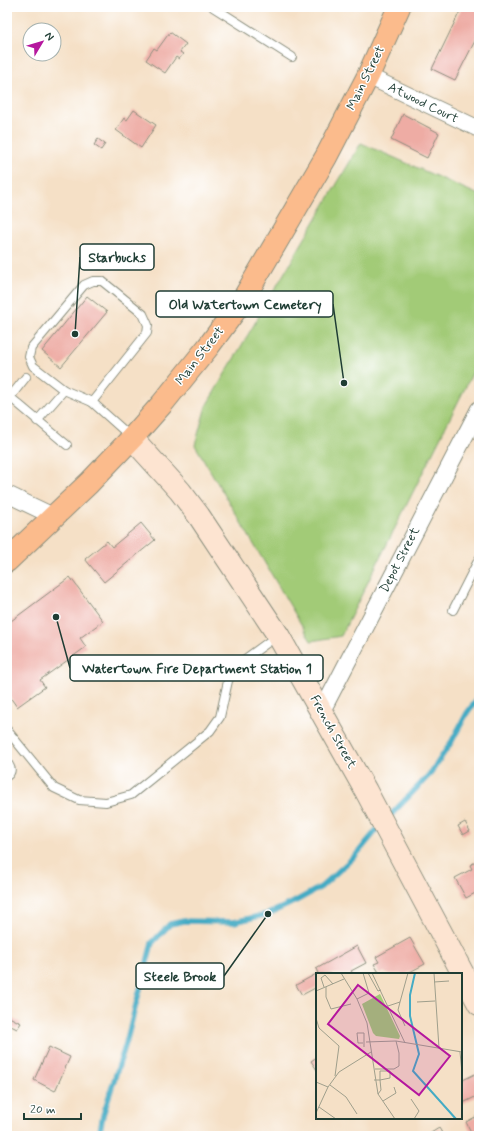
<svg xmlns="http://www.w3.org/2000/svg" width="486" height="1143" font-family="Mynerve,sans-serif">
  <rect width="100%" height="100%" fill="#fff"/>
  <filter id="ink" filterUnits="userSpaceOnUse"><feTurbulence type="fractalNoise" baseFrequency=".025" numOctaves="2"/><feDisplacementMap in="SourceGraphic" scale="8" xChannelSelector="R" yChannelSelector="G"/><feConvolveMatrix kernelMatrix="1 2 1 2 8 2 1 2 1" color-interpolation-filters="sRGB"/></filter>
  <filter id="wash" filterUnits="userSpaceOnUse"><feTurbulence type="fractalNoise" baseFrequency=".012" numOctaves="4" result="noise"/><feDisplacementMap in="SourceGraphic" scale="16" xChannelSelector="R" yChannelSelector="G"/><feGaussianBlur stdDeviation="0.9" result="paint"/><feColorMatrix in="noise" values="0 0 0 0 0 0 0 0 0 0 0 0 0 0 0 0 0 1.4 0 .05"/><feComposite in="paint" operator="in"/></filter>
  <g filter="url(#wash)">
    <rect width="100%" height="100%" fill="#f5e0c6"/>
    <path fill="#a2cb77" stroke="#608456" d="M 361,143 L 479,195 L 479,360 L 341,636 L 311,641 L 195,445 L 206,406 Z"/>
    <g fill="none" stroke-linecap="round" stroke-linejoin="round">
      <g stroke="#44abc4" stroke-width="5.5">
        <path d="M 386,820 L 430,774 L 452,741 L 467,713 L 479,696"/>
        <path d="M 99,1136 L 103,1115 L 126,1043 L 152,943 L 170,924 L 184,921 L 234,922 L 268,914 L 294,902 L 321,887 L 356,855 L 380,826"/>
      </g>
    </g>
    <g id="blocks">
      <g fill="#eeaca4">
        <path d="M 462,7 L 479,7 L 479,33 L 455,80 L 432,69 Z"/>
        <path d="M 170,32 L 186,44 L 180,52 L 183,54 L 179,59 L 176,57 L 165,73 L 146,60 L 154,48 L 157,50 Z"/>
        <path d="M 134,110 L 156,125 L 141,148 L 116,130 L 124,118 L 127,120 Z"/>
        <path d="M 403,114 L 439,133 L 427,158 L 391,140 Z"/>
        <path d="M 98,139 L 105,144 L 101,150 L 94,145 Z"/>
        <path d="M 87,296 L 107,312 L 61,367 L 42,351 Z"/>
        <path d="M 141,523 L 155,540 L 104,582 L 85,559 L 107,541 L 112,547 Z"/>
        <path d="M 70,577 L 103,621 L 80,638 L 86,647 L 40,680 L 45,687 L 17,707 L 7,693 L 7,624 Z"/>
        <path d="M 465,822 L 470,831 L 463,835 L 458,826 Z"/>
        <path d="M 479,860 L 479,891 L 466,898 L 455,878 L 472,869 L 470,865 Z"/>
        <path d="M 410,938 L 425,964 L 406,974 L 386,974 L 385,972 L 380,974 L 374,964 L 379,962 L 376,957 Z"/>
        <path d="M 357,946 L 366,963 L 351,971 L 353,974 L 317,974 L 317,987 L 302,995 L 296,985 L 318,973 L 316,969 Z"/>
        <path d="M 7,1016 L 21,1023 L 17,1029 L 7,1024 Z"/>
        <path d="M 49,1047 L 70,1057 L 55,1091 L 34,1080 Z"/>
        <path d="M 317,1057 L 317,1070 L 311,1061 Z"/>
        <path d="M 475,1074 L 479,1082 L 479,1095 L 461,1104 L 461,1081 Z"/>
        <path d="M 479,1115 L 479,1136 L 473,1136 L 466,1122 Z"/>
        <path d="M 439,1128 L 444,1136 L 426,1136 Z"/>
      </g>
    </g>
  </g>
  <g filter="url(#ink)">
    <use href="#blocks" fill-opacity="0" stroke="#8a8e7d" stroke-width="1"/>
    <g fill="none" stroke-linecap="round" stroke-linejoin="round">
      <g stroke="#8a8e7d" stroke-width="10">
        <g id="lane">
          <path d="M 213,7 L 292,57"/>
          <path d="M 64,390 L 33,366 L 29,357 L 31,348 L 84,285 L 93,281 L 102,281 L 143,314 L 148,325 L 147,333 L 92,402"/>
          <path d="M 10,397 L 67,445"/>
          <path d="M 7,401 L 26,377"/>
          <path d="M 37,421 L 64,390 L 92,402 L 131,437"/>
          <path d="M 453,610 L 479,559"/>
          <path d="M 7,730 L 54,788 L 79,800 L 106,802 L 131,795 L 210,731 L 220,717 L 228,681 L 234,667 L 278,635"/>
          <path d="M 7,762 C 11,768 13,771 7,776"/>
        </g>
      </g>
      <g stroke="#8a8e7d" stroke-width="18">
        <g id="street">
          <path d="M 368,76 L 479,129"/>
          <path d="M 7,494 L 55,517"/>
          <path d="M 322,711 L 479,409"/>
        </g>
      </g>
      <g stroke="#8a8e7d" stroke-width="24">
        <path id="secondary" d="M 132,438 L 180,491 L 199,516 L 278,635 L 366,791 L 479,1004"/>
      </g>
      <g stroke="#8a8e7d" stroke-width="24">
        <path id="primary" d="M 7,561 L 89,483 L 132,438 L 162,404 L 208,347 L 242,301 L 326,157 L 368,76 L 399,7"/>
      </g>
      <use href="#lane" stroke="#fff" stroke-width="8"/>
      <use href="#street" stroke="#fff" stroke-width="16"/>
      <use href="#secondary" stroke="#fde4d1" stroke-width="22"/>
      <use href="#primary" stroke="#fbbb8c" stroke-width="22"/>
    </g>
  </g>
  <g text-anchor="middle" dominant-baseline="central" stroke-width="3" stroke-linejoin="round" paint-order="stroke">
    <g font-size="13" fill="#1f3d34" stroke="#fff">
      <text transform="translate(366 78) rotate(-64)">Main Street</text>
      <text transform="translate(423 103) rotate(26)">Atwood Court</text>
      <text transform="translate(200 356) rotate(-52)">Main Street</text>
      <text transform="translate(400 560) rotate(-63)">Depot Street</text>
      <text transform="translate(333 732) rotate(61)">French Street</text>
    </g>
  </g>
  <g transform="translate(316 973)">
    <rect width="146" height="146" fill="#f5e0c6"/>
    <path d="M 64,21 L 84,63 L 83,66 L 60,63 L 57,60 L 46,31 Z" fill="#a2cb77"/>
    <path fill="none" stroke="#44abc4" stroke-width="2" d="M 99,0 L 94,22 L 94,43 L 103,81 L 97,98 L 140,146"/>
    <path fill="none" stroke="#9f9f8c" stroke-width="1" d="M 25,0 L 41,26 L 51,50 L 62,121 L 79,146M 52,0 L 62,18 L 65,17M 56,0 L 89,70M 118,0 L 123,75M 118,9 L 133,8M 8,14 L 5,5 L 9,2 L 17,11M 10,14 L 10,24 L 15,36 L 35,31M 0,18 L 28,6M 41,26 L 53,20 L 47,0M 84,29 L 82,37 L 89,53M 101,29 L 119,28M 72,33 L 84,29 L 92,0M 0,45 L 3,55 L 23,73 L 19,103M 50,69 L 80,68 L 146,79M 47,70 L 42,70 L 41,60 L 48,60 L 48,74M 144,79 L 146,100M 59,96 L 78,96 L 83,93 L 83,80 L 80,68M 58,107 L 64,107 L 64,98 L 74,98 L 74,105 L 64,107 L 65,117 L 62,121M 0,109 L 12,114M 14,112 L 30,124 L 41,141M 95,126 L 103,138 L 98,146M 67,128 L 80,120 L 78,114M 3,134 L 20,146M 0,140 L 12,114 L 23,99 L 55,79"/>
    <path fill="#b5179e" fill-opacity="0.15" stroke="#b5179e" stroke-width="2" d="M 42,12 L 134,83 L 103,122 L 12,51 Z"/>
    <rect width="146" height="146" fill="none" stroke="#1f3d34" stroke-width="2"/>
  </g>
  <path fill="none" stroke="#1f3d34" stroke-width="1.5" d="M75 334L80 257M344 383L333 304M56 617L70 668M268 914L224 976"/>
  <g fill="#1f3d34" stroke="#fff" stroke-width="1.5">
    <circle cx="75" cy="334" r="4"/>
    <circle cx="344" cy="383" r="4"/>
    <circle cx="56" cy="617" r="4"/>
    <circle cx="268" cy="914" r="4"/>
  </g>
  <g fill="#fff" stroke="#1f3d34" stroke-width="1.5">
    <rect x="80" y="244" width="74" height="26" rx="4"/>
    <rect x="156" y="291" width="177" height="26" rx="4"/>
    <rect x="70" y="655" width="253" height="26" rx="4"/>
    <rect x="136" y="963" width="88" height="26" rx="4"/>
  </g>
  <g font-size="14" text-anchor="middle" font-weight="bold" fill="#1f3d34">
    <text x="117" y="262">Starbucks</text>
    <text x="245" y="309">Old Watertown Cemetery</text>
    <text x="197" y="673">Watertown Fire Department Station 1</text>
    <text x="180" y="981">Steele Brook</text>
  </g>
  <rect width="486" height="1143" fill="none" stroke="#fff" stroke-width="24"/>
  <g transform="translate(42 42) rotate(52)"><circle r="19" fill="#ffffff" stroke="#a5b1ae"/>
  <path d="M0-3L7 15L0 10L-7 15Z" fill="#b5179e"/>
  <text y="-6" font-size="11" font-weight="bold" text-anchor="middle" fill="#1f3d34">N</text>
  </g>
  <path d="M24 1113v6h57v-6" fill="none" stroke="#1f3d34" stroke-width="2"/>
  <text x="30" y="1113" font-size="12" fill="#1f3d34" stroke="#ffffff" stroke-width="3" paint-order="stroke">20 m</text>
</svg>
